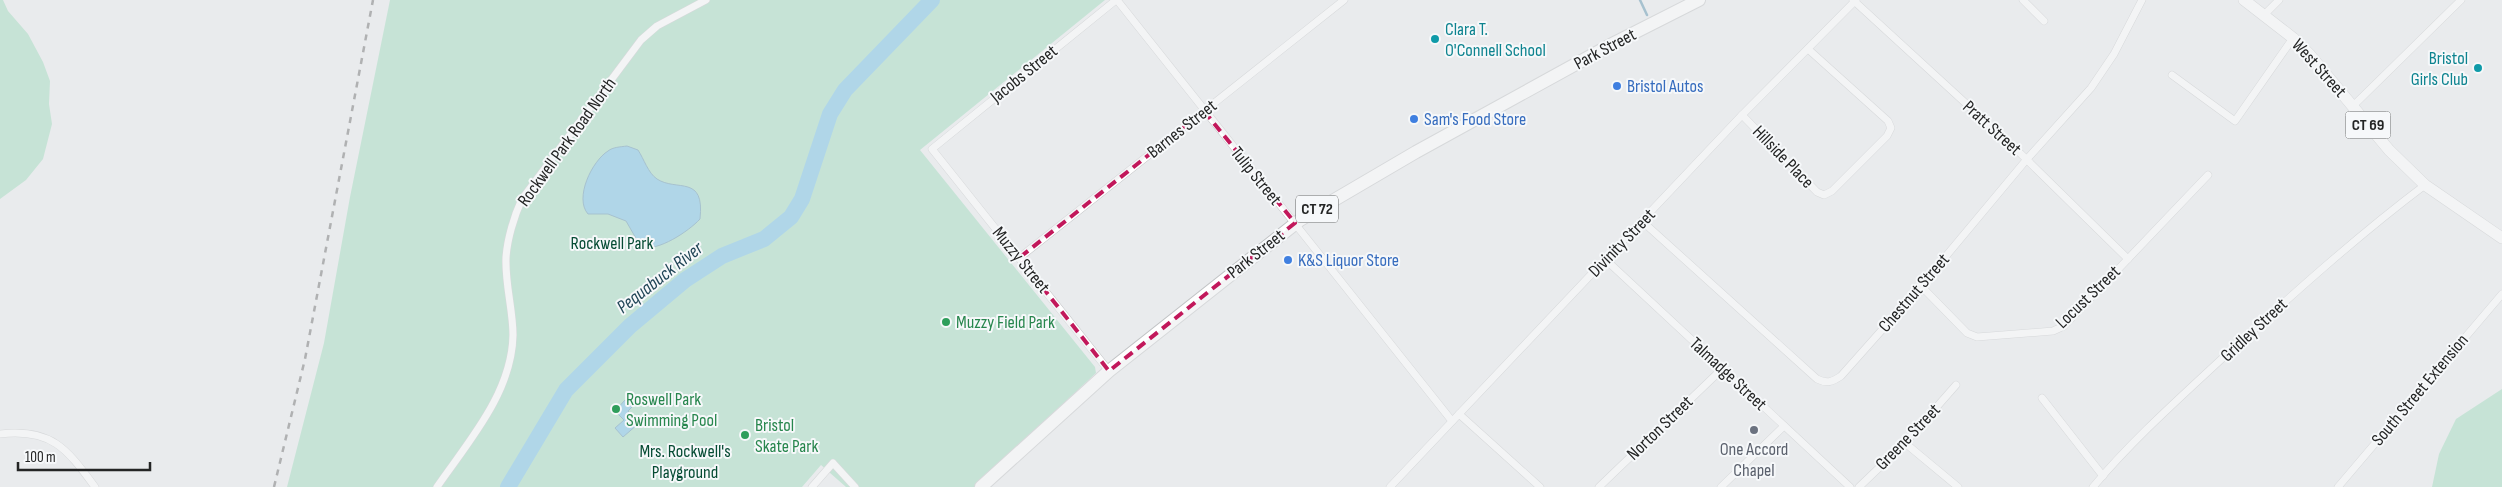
<svg xmlns="http://www.w3.org/2000/svg" width="2502" height="487" font-family="'Sofia Sans Condensed',sans-serif">
  <rect width="100%" height="100%" fill="#e9ebed"/>
  <g fill="#9cdabb">
    <path d="M 0,0 L 3,0 L 8,11 L 28,34 L 43,62 L 50,81 L 49,104 L 52,124 L 43,159 L 26,180 L 0,199 Z"/>
    <path d="M 390,0 L 1105,0 L 920,150 L 1095,367 L 1096,373 L 974,487 L 846,487 L 821,465 L 802,487 L 287,487 L 324,343 L 350,197 Z"/>
    <path d="M 2502,389 L 2502,487 L 2432,487 L 2439,454 L 2456,419 Z"/>
  </g>
  <g fill="#6bbde3" stroke="#568faa">
    <path d="M 627,146 L 638,150 C 644,159 648,173 657,179 C 677,192 705,174 700,219 C 689,231 658,252 641,247 L 626,221 L 608,214 L 588,214 C 574,198 592,161 608,151 C 613,147 620,147 627,146 Z"/>
    <path d="M 625,400 L 632,407 L 628,411 L 638,424 L 623,437 L 615,428 L 624,420 L 615,411 Z"/>
  </g>
  <g fill="none" stroke-linecap="round" stroke-linejoin="round">
    <path stroke="#568faa" stroke-width="2.5" d="M 1640,0 L 1647,15"/>
    <path stroke="#6bbde3" stroke-width="16" d="M 508,487 L 566,390 L 630,326 L 685,280 L 722,256 L 764,239 L 791,217 L 802,199 L 830,114 L 845,90 L 932,0"/>
    <g stroke="#c1c3c5" stroke-width="8">
      <g id="street">
        <path d="M 1117,0 L 1452,421"/>
        <path d="M 1853,0 L 2021,154 L 2128,259"/>
        <path d="M 2023,0 L 2044,21"/>
        <path d="M 2264,15 L 2279,0"/>
        <path d="M 2172,75 L 2235,121 L 2293,38"/>
        <path d="M 2353,106 L 2461,0"/>
        <path d="M 1742,115 L 1817,192 L 1824,195 L 1832,191 L 1887,136 L 1891,128 L 1888,121 L 1808,49"/>
        <path d="M 1643,222 L 1817,379 C 1827,384 1832,382 1841,376 L 1921,286 L 2027,159 L 2091,88 L 2114,54 L 2142,0"/>
        <path d="M 1019,258 L 1344,0"/>
        <path d="M 1606,260 L 1850,487"/>
        <path d="M 1921,286 L 1967,333 L 1977,337 L 2053,331 L 2064,326 L 2208,175"/>
        <path d="M 1109,371 L 932,149 L 1116,0"/>
        <path d="M 2042,398 L 2103,476"/>
        <path d="M 1459,414 L 1540,487"/>
        <path d="M 0,434 C 52,428 67,449 95,487"/>
        <path d="M 1905,443 L 1958,487"/>
        <path d="M 437,487 C 468,442 512,393 513,335 C 513,310 505,284 506,258 C 507,240 514,216 522,199 L 641,40 L 657,26 L 706,0"/>
        <path d="M 812,487 L 833,463 L 855,487"/>
        <path d="M 1390,487 L 1742,115 L 1856,0"/>
        <path d="M 1599,487 L 1722,369"/>
        <path d="M 1721,487 L 1784,426"/>
        <path d="M 1859,487 L 1905,443 L 1956,385"/>
        <path d="M 2093,487 C 2134,438 2182,396 2228,353 C 2292,295 2356,237 2425,185"/>
        <path d="M 2338,487 L 2502,294"/>
      </g>
    </g>
    <g stroke="#c1c3c5" stroke-width="12">
      <path id="primary" d="M 2244,0 L 2293,38 L 2310,55 L 2389,150 L 2425,185 L 2502,238"/>
    </g>
    <g stroke="#c1c3c5" stroke-width="14">
      <path id="highway" d="M 981,487 L 1109,371 L 1300,220 L 1416,152 L 1616,42 L 1699,0"/>
    </g>
    <use href="#street" stroke="#fff" stroke-width="7"/>
    <use href="#primary" stroke="#fff" stroke-width="11"/>
    <use href="#highway" stroke="#fff" stroke-width="12"/>
    <path stroke="#6a6b6c" stroke-width="2.5" stroke-dasharray="6 6" stroke-linecap="butt" d="M 274,487 L 305,359 L 373,0"/>
  </g>
  <path d="M0 0H2502V487H0ZM 1204,111 L 1295,223 L 1109,371 L 1019,258 Z" fill="#e9ebed" fill-opacity=".55" fill-rule="evenodd"/>
  <path fill="none" stroke="#c2185b" stroke-width="4" stroke-dasharray="10 6" stroke-linejoin="round" d="M 1204,111 L 1295,223 L 1109,371 L 1019,258 Z"/>
  <g fill="#0f9aa8" stroke="#f6f8fa" stroke-width="2">
    <circle cx="1435" cy="39" r="5"/>
    <circle cx="2478" cy="68" r="5"/>
  </g>
  <g fill="#3f7fe0" stroke="#f6f8fa" stroke-width="2">
    <circle cx="1617" cy="86" r="5"/>
    <circle cx="1414" cy="119" r="5"/>
    <circle cx="1288" cy="260" r="5"/>
  </g>
  <g fill="#2e9e5b" stroke="#f6f8fa" stroke-width="2">
    <circle cx="946" cy="322" r="5"/>
    <circle cx="616" cy="409" r="5"/>
    <circle cx="745" cy="435" r="5"/>
  </g>
  <circle fill="#6b7280" stroke="#f6f8fa" stroke-width="2" cx="1754" cy="430" r="5"/>
  <g text-anchor="middle" dominant-baseline="central" stroke-width="4" stroke-linejoin="round" paint-order="stroke">
    <g fill="#f6f8fa" stroke="#636465" stroke-width="1">
      <rect x="2345.5" y="111.5" width="45" height="27" rx="4"/>
      <rect x="1296" y="195.5" width="42" height="27" rx="4"/>
    </g>
    <g font-size="16" font-weight="bold" fill="#242525">
      <text x="2368" y="125">CT 69</text>
      <text x="1317" y="209">CT 72</text>
    </g>
    <g font-size="18" fill="#0d838f" stroke="#f6f8fa" text-anchor="start">
      <text x="1445" y="29">Clara T.<tspan x="1445" dy="21">O'Connell School</tspan></text>
      <text x="2468" y="58" text-anchor="end">Bristol<tspan x="2468" dy="21">Girls Club</tspan></text>
    </g>
    <g font-size="18" fill="#242525" stroke="#f6f8fa">
      <text transform="translate(1605 49) rotate(-28)">Park Street</text>
      <text transform="translate(2319 68) rotate(48)">West Street</text>
      <text transform="translate(1024 74) rotate(-39)">Jacobs Street</text>
      <text transform="translate(1992 128) rotate(42)">Pratt Street</text>
      <text transform="translate(1182 129) rotate(-38)">Barnes Street</text>
      <text transform="translate(567 142) rotate(-54)">Rockwell Park Road North</text>
      <text transform="translate(1783 157) rotate(46)">Hillside Place</text>
      <text transform="translate(1256 176) rotate(51)">Tulip Street</text>
      <text transform="translate(1622 243) rotate(-46)">Divinity Street</text>
      <text transform="translate(1256 254) rotate(-38)">Park Street</text>
      <text transform="translate(1021 260) rotate(51)">Muzzy Street</text>
      <text transform="translate(1914 293) rotate(-49)">Chestnut Street</text>
      <text transform="translate(2088 297) rotate(-44)">Locust Street</text>
      <text transform="translate(2254 330) rotate(-43)">Gridley Street</text>
      <text transform="translate(1728 374) rotate(43)">Talmadge Street</text>
      <text transform="translate(2420 390) rotate(-50)">South Street Extension</text>
      <text transform="translate(1660 428) rotate(-44)">Norton Street</text>
      <text transform="translate(1908 437) rotate(-46)">Greene Street</text>
    </g>
    <g font-size="18" fill="#366cbe" stroke="#f6f8fa" text-anchor="start">
      <text x="1627" y="86">Bristol Autos</text>
      <text x="1424" y="119">Sam's Food Store</text>
      <text x="1298" y="260">K&amp;S Liquor Store</text>
    </g>
    <g font-size="18" fill="#054b33" stroke="#f6f8fa">
      <text x="612" y="243">Rockwell Park</text>
      <text x="685" y="451">Mrs. Rockwell's<tspan x="685" dy="21">Playground</tspan></text>
    </g>
    <g font-size="18" fill="#27864d" stroke="#f6f8fa" text-anchor="start">
      <text x="956" y="322">Muzzy Field Park</text>
      <text x="626" y="399">Roswell Park<tspan x="626" dy="21">Swimming Pool</tspan></text>
      <text x="755" y="425">Bristol<tspan x="755" dy="21">Skate Park</tspan></text>
    </g>
    <g font-size="18" fill="#5b616d" stroke="#f6f8fa">
      <text x="1754" y="449">One Accord<tspan x="1754" dy="21">Chapel</tspan></text>
    </g>
    <g font-size="19" font-style="italic" fill="#204556" stroke="#f6f8fa">
      <text transform="translate(660 278) rotate(-38)">Pequabuck River</text>
    </g>
  </g>
  <path d="M18 462v8h132v-8" fill="none" stroke="#242525" stroke-width="2.5"/>
  <text x="25" y="462" font-size="15" fill="#242525" stroke="#f6f8fa" stroke-width="4" paint-order="stroke">100 m</text>
</svg>
